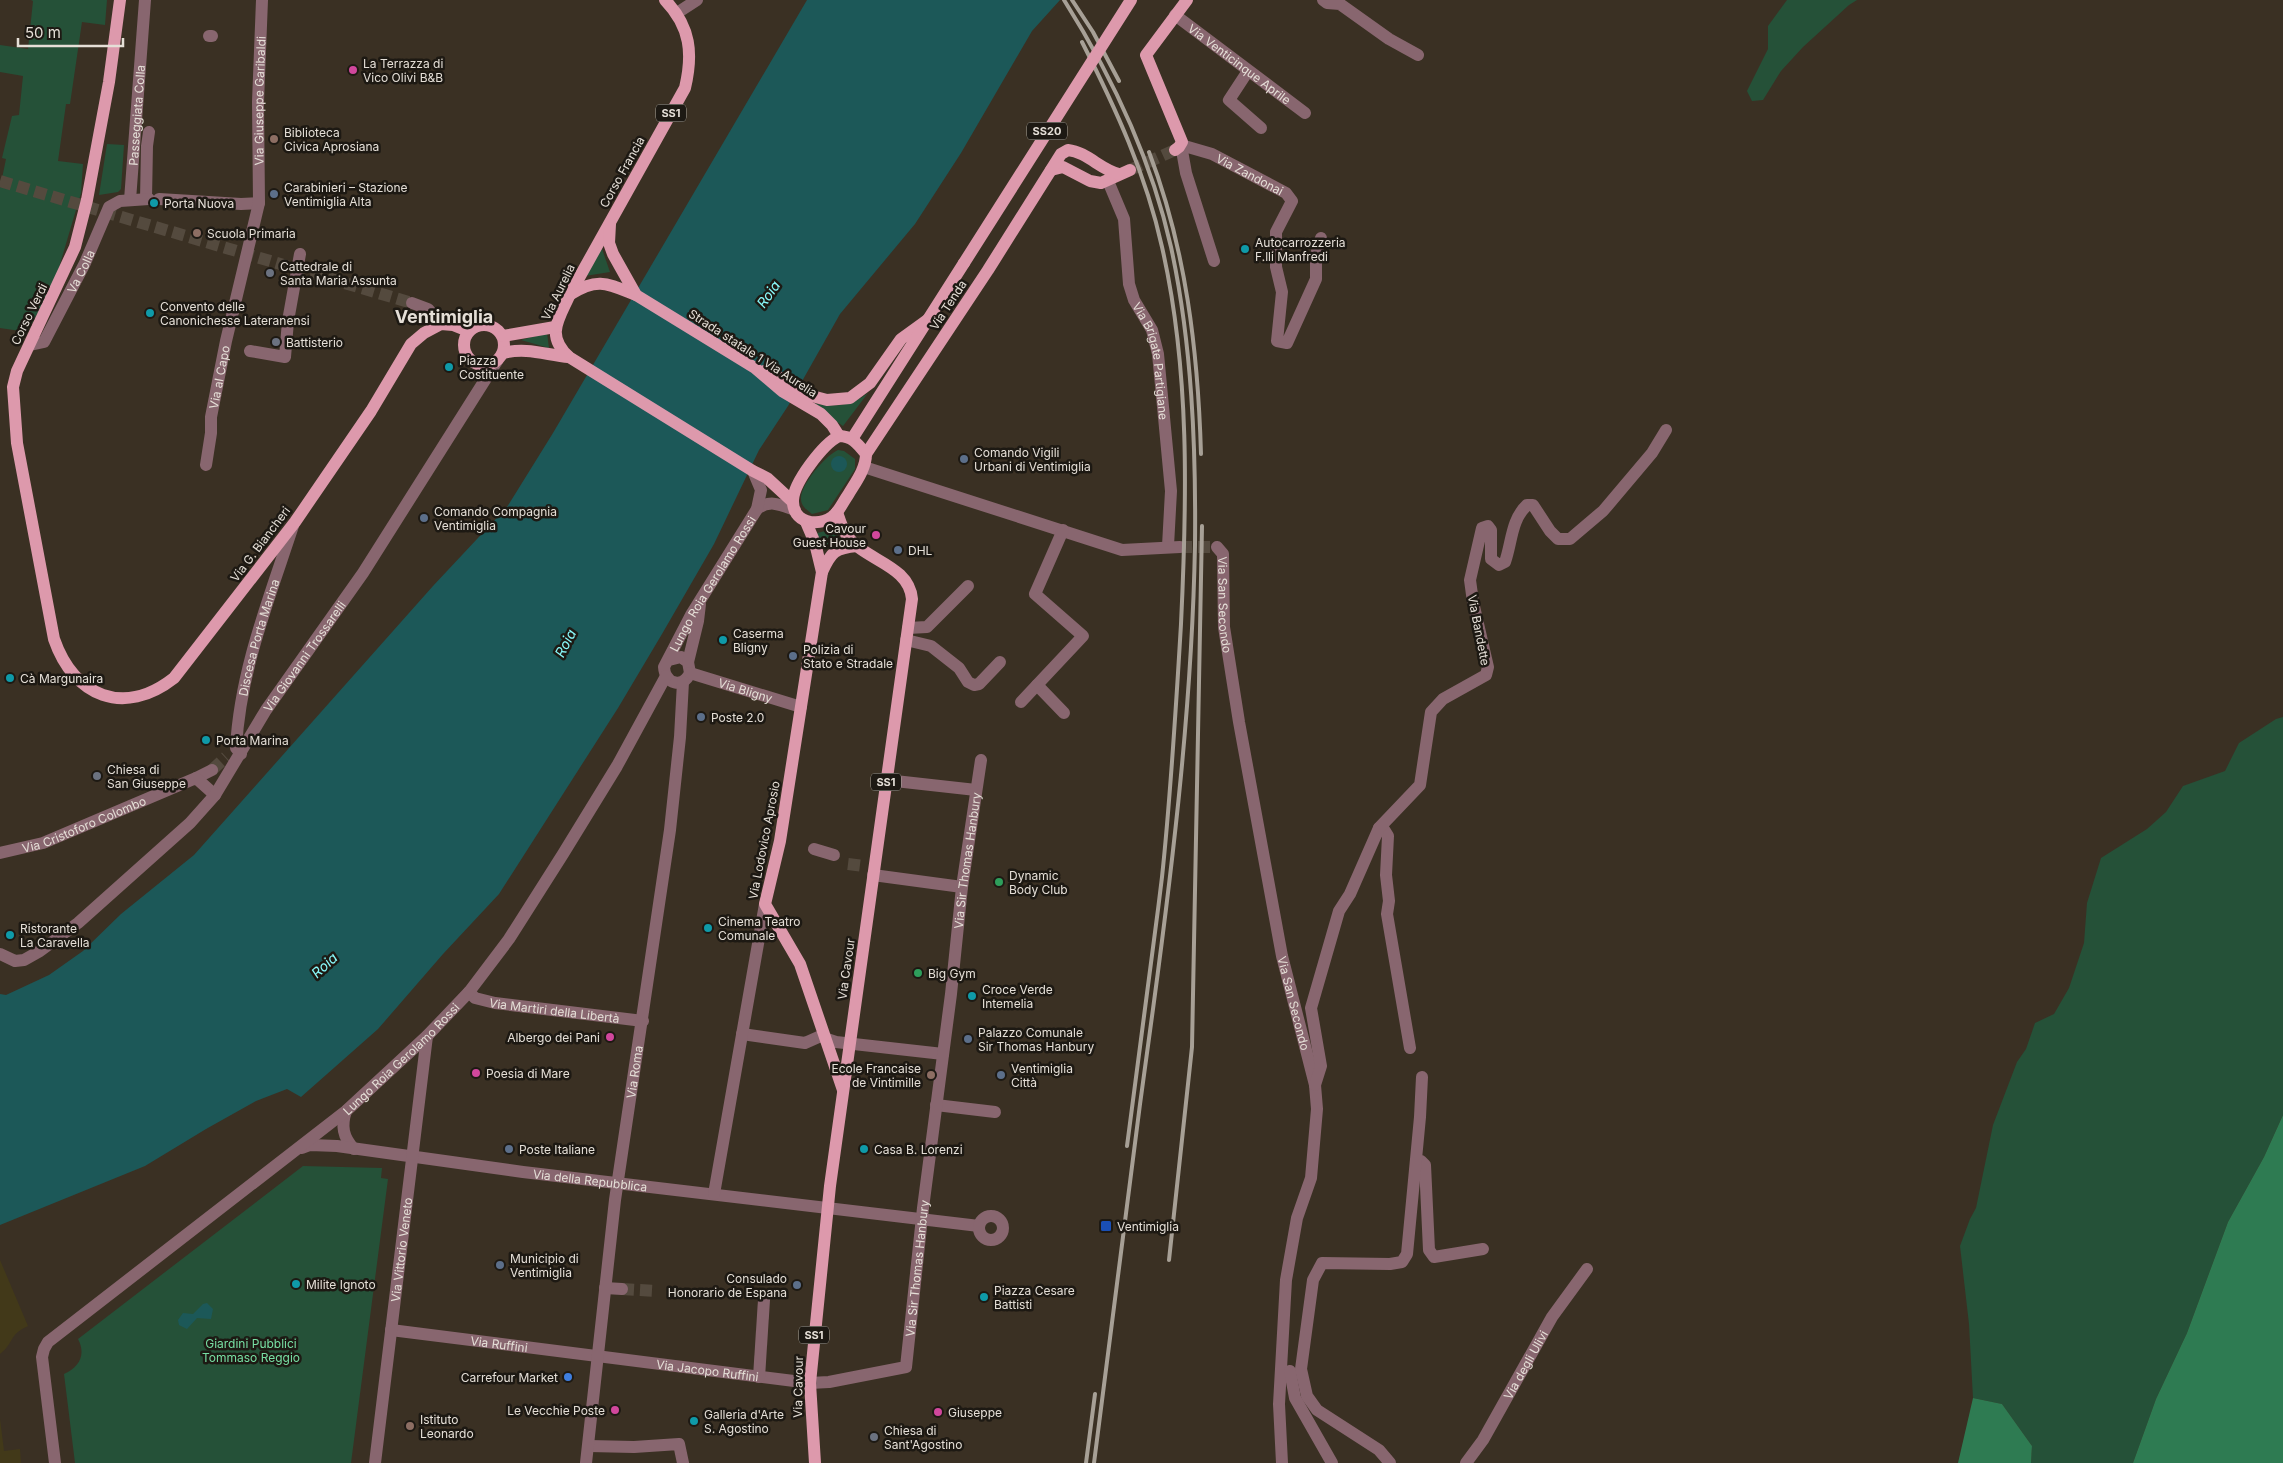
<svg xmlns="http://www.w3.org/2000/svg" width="2283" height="1463" font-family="Inter,sans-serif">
  <rect width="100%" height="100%" fill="#3a3023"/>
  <g fill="#255138">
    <path d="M 31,0 L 107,0 L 105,25 L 82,22 L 70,104 L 66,104 L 58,161 L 83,164 L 81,193 L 55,281 L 27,332 L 0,328 L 0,188 L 6,159 L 2,158 L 12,116 L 19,115 L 23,76 L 0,72 L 0,45 L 28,49 L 33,1 Z"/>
    <path d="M 1787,0 L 1857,0 L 1849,5 L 1803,47 L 1781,71 L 1763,100 L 1752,101 L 1747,91 L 1768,49 L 1768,26 Z"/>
    <path d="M 107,144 L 124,145 L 121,189 L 118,192 L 99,195 Z"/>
    <path d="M 601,246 L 610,272 L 585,276 Z"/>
    <path d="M 547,333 L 549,348 L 521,340 Z"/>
    <path d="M 868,393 L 843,426 L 808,402 C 832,407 848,408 868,393 Z"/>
    <path d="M 838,450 L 844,451 L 855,459 L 855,469 L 828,510 L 812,514 C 807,510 801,506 801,499 C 800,485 826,455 838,450 Z"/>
    <path d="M 834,529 L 839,538 L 823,547 L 817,533 Z"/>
    <path d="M 2283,717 L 2283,1115 L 2264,1157 L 2228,1222 L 2187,1333 L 2156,1399 L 2133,1463 L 2031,1463 L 2032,1446 L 2002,1404 L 1973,1398 L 1969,1324 L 1960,1246 L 1970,1219 L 1976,1208 L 1993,1125 L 2017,1062 L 2026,1049 L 2035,1023 L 2054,1014 L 2069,988 L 2084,943 L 2087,903 L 2101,858 L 2147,829 L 2166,812 L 2183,786 L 2225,771 L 2239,743 L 2276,719 Z"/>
    <path d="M 303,1166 L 382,1168 L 381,1178 L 388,1179 L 351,1463 L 75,1463 L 64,1374 C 80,1367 86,1354 78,1339 Z"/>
  </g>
  <g fill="#2e7b52">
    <path d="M 2283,1115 L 2283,1463 L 2133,1463 L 2156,1399 L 2187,1333 L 2228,1222 L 2264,1157 Z"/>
    <path d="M 1973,1398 L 2002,1404 L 2032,1446 L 2031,1463 L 1958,1463 Z"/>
  </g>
  <g fill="#423919">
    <path d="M 0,1260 L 28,1326 C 8,1335 15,1342 0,1354 Z"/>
    <path d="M 0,1419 L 4,1451 L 20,1449 L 21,1463 L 0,1463 Z"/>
  </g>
  <g fill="#1c5858">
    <path d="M 807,0 L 1060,0 L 1032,31 L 961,153 L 915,224 L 840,314 L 788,406 L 759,450 L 714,544 L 662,634 L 618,708 L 499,894 L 443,954 L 378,1029 L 301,1097 L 287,1089 L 256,1101 L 206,1129 L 145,1166 L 0,1225 L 0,994 L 6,995 L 49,975 L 83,951 L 121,914 L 194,855 L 433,586 L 507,507 L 553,433 Z"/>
    <circle cx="839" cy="464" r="8"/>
    <path d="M 207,1303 L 213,1309 L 211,1319 L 197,1318 L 187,1329 L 179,1325 L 178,1320 L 183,1313 L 193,1314 L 203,1304 Z"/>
  </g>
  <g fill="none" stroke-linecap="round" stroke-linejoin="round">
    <g stroke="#544a3e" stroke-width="12" stroke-dasharray="12 6" stroke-linecap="butt">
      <path d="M 0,181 L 412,303"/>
      <path d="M 1180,547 L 1217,547"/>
      <path d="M 212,770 L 226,757"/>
      <path d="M 848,864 L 864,866"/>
      <path d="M 622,1289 L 657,1291"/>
    </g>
    <path stroke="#544a3e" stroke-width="12" stroke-dasharray="12 6" stroke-linecap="butt" d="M 1130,170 L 1175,150"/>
    <g stroke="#88666f" stroke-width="12">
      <path d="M 1323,0 L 1327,3 L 1340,4 L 1389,39 L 1418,55"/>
      <path d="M 677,13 L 697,0"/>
      <path id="s1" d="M 1175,15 L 1305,113"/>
      <path d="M 209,36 L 212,36"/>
      <path d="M 1248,71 L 1229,100 L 1261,128"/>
      <path id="s2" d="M 1108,181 L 1124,219 L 1129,284 L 1134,300 L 1152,330 L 1158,354 L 1171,491 L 1168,546"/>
      <path d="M 146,199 L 147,146 L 149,132"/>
      <path d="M 159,199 L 241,204 L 259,203"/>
      <path id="s3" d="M 130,200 L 145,0"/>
      <path id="s4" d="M 1214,261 L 1186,173 L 1181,145 L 1212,154 L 1286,193 L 1292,201 L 1276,232 L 1276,267 L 1282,292 L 1277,341 L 1287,343 L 1316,279 L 1316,255 L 1321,238"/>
      <path d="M 412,303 L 428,309 L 441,324"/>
      <path id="s5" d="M 30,345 L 44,342 L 85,263 L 109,207 L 120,201 L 149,199"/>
      <path d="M 250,351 L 285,357 L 288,321 L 300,254"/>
      <path id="s6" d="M 206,465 L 211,433 L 211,417 L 226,341 L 259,203 L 258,102 L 262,0"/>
      <path d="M 864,467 L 1122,550 L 1180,547"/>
      <path d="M 757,509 C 770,499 781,505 795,510"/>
      <path id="s7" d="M 1217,547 L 1223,554 L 1224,627 L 1239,722 L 1282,956 L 1315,1085 L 1317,1109 L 1311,1178 L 1297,1218 L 1286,1280 L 1279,1404 L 1282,1463"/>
      <path d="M 908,628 L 927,627 L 968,586"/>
      <path d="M 906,640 L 931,646 L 959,668 L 968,682 L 974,685 L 979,684 L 1000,662"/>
      <path id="s8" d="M 669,660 L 681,657 L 688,662 L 690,673 C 683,689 665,684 664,667 L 691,615 L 757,509 L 761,490 L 753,471"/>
      <path d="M 688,662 L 698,621 L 700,604"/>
      <path id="s9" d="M 690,673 L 801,707"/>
      <path d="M 1037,685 L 1064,713"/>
      <path d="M 1021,702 L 1083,636 L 1035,594 L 1063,530"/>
      <path id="s10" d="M 241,754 L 236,748 C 240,671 269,599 293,526"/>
      <path d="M 196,778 L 212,770"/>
      <path d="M 886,780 L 976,790"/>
      <path d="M 1379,828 L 1383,828 L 1388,836 L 1386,875 L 1389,901 L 1387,914 L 1410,1048"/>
      <path d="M 814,849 L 834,855"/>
      <path id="s11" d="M 0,853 L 43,843 L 196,778 L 215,795"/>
      <path d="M 873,875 L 962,887"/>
      <path id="s12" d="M 0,954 L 15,961 L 24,960 L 40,951 L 78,923 L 190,823 L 215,795 L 266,710 L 363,573 L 497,361"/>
      <path id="s13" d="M 469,992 L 475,998 L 495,1003 L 643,1021"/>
      <path d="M 742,1034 L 805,1043 L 823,1035"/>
      <path d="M 824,1038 L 836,1042 L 943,1054"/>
      <path d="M 1315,1085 L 1321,1066 L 1311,1008 L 1339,911 L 1350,894 L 1379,828 L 1420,785 L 1431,712 L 1443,699 L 1486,675 L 1488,667 L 1473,602 L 1470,580 L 1482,528 L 1488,526 L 1491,530 L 1491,559 L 1499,565 L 1505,562 C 1512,542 1511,520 1527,505 L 1533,505 L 1550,531 L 1558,539 L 1570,539 L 1603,511 L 1652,453 L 1666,430"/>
      <path d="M 936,1105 L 995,1112"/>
      <path d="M 346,1111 C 341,1126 343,1137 354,1149"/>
      <path id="s14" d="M 302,1148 L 310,1145 L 337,1146 L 523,1172 L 979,1226"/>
      <path d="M 1416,1165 L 1421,1161 L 1425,1165 L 1429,1250 L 1434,1257 L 1483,1249"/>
      <path d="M 714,1194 L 765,904"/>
      <circle cx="991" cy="1228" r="12"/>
      <path d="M 605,1288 L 622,1289"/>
      <path id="s15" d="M 391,1330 L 810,1383 L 829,1382 L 906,1367 L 923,1208 L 951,994 L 962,887 L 981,760"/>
      <path d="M 1290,1371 L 1295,1398 L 1332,1463"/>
      <path d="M 759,1377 L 764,1300"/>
      <path d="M 589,1446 L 634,1447 L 679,1444 L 683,1463"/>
      <path id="s16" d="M 55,1463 L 42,1357 L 44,1349 L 48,1342 L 346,1111 L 427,1036 L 469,992 L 509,939 L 563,854 L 617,766 L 666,676"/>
      <path id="s17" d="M 375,1463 L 427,1036"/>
      <path id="s18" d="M 586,1463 L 615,1200 L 670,830 L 680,737 L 683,682"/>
      <path d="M 1390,1463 L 1379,1450 L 1317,1410 L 1307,1396 L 1301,1369 L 1313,1280 L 1322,1263 L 1390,1264 L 1402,1262 L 1407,1254 L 1420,1117 L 1422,1077"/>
      <path id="s19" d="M 1466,1463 L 1483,1440 L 1552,1317 L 1587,1269"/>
    </g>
    <g stroke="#dd99ac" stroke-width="12">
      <path d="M 120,0 L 109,82 L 87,200 L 75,247 L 17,371 L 13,387 L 17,443 L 54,639 C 74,697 124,717 174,678 L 295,522 L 371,411 L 411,344 L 424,333 L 441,324 L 453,325 L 468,331"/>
      <path d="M 665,0 C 691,27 693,54 685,88 L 570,294 C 559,319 545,335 569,357 L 753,471 L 767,478 L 793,502"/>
      <path d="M 1175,150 L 1179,147 L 1182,142 L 1146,55 L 1187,0"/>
      <path d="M 1051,170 L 1063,167 L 1090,181 L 1101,183 L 1130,170"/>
      <path d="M 610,224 L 609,243 L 613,254 L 636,295 L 755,368 L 782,391 L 821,414 L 832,425 L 839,436"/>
      <path d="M 571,294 C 598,277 608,284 636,295"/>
      <circle cx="484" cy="345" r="20"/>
      <path d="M 503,336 L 555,327"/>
      <path d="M 503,353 C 527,347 546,355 569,357"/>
      <path d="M 764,371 L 781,378 L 808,395 L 827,400 L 850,398 L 870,383 L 901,339 L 930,318"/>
      <path d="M 839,436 C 852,436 858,444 866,454 C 866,469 855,483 848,495 C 843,502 839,512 832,517 C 817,527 792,523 793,500 C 794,482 823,444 839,436 Z"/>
      <path d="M 852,439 L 964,263"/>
      <path d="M 866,454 L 988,270 L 1061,154 L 1068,150 C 1087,152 1101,170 1119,174"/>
      <path d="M 806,522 L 815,543 L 822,572 L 780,841 L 765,904 L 800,964 L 843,1090"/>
      <path d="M 822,572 C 831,552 835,548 857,546"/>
      <path d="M 815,1463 L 810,1383 L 830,1186 L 912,599 C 909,565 866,561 848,537 C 842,529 840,521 837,512"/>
    </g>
    <g stroke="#a7a096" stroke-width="4">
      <path d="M 1064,0 C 1112,76 1151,158 1171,247 C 1192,344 1196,447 1195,545 C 1192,702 1174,854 1153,1009 C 1132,1160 1113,1311 1094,1463"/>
      <path d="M 1072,0 L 1093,32 L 1119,81"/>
      <path d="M 1082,42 C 1115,107 1146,174 1162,247 C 1190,370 1187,499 1181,624 C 1176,708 1171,793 1162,877 C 1151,967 1139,1057 1127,1146"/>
      <path d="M 1149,152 C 1186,249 1198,351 1201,454"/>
      <path d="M 1169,1260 L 1192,1047 L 1202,526"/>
      <path d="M 1086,1463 L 1095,1394"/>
    </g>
    <path stroke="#dd99ac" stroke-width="12" d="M 964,263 L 1131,0"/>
  </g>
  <g fill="#d1479c" stroke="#1d1913" stroke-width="2">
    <circle cx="353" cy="70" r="5"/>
    <circle cx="876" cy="535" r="5"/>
    <circle cx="610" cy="1037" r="5"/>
    <circle cx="476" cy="1073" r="5"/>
    <circle cx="615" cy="1410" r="5"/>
    <circle cx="938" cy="1412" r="5"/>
  </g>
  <g fill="#8d6e63" stroke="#1d1913" stroke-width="2">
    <circle cx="274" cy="139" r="5"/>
    <circle cx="197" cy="233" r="5"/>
    <circle cx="931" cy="1075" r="5"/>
    <circle cx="410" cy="1426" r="5"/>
  </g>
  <g fill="#5c6f8a" stroke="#1d1913" stroke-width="2">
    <circle cx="274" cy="194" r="5"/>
    <circle cx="964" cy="459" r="5"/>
    <circle cx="424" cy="518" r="5"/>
    <circle cx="898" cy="550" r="5"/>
    <circle cx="793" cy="656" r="5"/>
    <circle cx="701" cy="717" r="5"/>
    <circle cx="968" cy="1039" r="5"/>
    <circle cx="1001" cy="1075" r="5"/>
    <circle cx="509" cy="1149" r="5"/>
    <circle cx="500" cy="1265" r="5"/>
    <circle cx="797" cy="1285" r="5"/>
  </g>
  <g fill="#0f9aa8" stroke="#1d1913" stroke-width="2">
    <circle cx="154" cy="203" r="5"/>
    <circle cx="1245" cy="249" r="5"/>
    <circle cx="150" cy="313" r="5"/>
    <circle cx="449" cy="367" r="5"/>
    <circle cx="723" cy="640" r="5"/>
    <circle cx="10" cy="678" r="5"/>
    <circle cx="206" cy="740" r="5"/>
    <circle cx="708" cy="928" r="5"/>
    <circle cx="10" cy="935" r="5"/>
    <circle cx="972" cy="996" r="5"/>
    <circle cx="864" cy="1149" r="5"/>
    <circle cx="296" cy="1284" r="5"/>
    <circle cx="984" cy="1297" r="5"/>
    <circle cx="694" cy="1421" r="5"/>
  </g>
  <g fill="#6b7280" stroke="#1d1913" stroke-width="2">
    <circle cx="270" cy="273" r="5"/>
    <circle cx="276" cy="342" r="5"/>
    <circle cx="97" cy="776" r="5"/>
    <circle cx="874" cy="1437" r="5"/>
  </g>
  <g fill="#2e9e5b" stroke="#1d1913" stroke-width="2">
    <circle cx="999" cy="882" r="5"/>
    <circle cx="918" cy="973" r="5"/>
  </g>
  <rect fill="#1a4fb4" stroke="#1d1913" stroke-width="2" x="1100" y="1220" width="12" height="12" rx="2.5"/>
  <circle fill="#3f7fe0" stroke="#1d1913" stroke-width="2" cx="568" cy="1377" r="5"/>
  <g text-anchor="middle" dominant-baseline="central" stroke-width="5" stroke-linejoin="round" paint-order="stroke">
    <g fill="#1d1913" stroke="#a9a49c" stroke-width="1">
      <rect x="656" y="104.5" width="30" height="17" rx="4"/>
      <rect x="1027" y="122.5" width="40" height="17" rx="4"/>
      <rect x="871" y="773.5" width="30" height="17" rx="4"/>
      <rect x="799" y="1326.5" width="30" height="17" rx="4"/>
    </g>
    <g font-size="11" font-weight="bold" fill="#e5dfd7">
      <text x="671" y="113">SS1</text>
      <text x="1047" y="131">SS20</text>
      <text x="886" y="782">SS1</text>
      <text x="814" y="1335">SS1</text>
    </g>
    <g font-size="12" fill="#e5dfd7" stroke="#1d1913" text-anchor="start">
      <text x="363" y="63">La Terrazza di<tspan x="363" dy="14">Vico Olivi B&amp;B</tspan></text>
      <text x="284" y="132">Biblioteca<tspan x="284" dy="14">Civica Aprosiana</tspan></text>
      <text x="284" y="187">Carabinieri – Stazione<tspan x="284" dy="14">Ventimiglia Alta</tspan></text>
      <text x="164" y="203">Porta Nuova</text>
      <text x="207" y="233">Scuola Primaria</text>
      <text x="1255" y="242">Autocarrozzeria<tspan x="1255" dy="14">F.lli Manfredi</tspan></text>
      <text x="280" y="266">Cattedrale di<tspan x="280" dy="14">Santa Maria Assunta</tspan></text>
      <text x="160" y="306">Convento delle<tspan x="160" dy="14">Canonichesse Lateranensi</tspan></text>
      <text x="286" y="342">Battisterio</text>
      <text x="459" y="360">Piazza<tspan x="459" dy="14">Costituente</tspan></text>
      <text x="974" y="452">Comando Vigili<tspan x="974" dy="14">Urbani di Ventimiglia</tspan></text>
      <text x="434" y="511">Comando Compagnia<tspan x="434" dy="14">Ventimiglia</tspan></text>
      <text x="866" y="528" text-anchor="end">Cavour<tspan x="866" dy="14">Guest House</tspan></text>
      <text x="908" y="550">DHL</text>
      <text x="733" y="633">Caserma<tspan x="733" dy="14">Bligny</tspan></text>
      <text x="803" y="649">Polizia di<tspan x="803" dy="14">Stato e Stradale</tspan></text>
      <text x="20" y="678">Cà Margunaira</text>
      <text x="711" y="717">Poste 2.0</text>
      <text x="216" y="740">Porta Marina</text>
      <text x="107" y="769">Chiesa di<tspan x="107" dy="14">San Giuseppe</tspan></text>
      <text x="1009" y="875">Dynamic<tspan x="1009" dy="14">Body Club</tspan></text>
      <text x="718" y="921">Cinema Teatro<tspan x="718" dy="14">Comunale</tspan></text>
      <text x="20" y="928">Ristorante<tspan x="20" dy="14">La Caravella</tspan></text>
      <text x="928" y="973">Big Gym</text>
      <text x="982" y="989">Croce Verde<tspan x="982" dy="14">Intemelia</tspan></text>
      <text x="978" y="1032">Palazzo Comunale<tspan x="978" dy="14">Sir Thomas Hanbury</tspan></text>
      <text x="600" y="1037" text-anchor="end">Albergo dei Pani</text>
      <text x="921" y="1068" text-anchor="end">Ecole Francaise<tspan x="921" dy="14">de Vintimille</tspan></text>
      <text x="1011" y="1068">Ventimiglia<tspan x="1011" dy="14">Città</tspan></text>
      <text x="486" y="1073">Poesia di Mare</text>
      <text x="519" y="1149">Poste Italiane</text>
      <text x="874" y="1149">Casa B. Lorenzi</text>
      <text x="1117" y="1226">Ventimiglia</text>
      <text x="510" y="1258">Municipio di<tspan x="510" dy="14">Ventimiglia</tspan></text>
      <text x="787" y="1278" text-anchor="end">Consulado<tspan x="787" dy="14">Honorario de Espana</tspan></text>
      <text x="306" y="1284">Milite Ignoto</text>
      <text x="994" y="1290">Piazza Cesare<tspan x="994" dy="14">Battisti</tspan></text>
      <text x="558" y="1377" text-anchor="end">Carrefour Market</text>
      <text x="605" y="1410" text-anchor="end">Le Vecchie Poste</text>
      <text x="948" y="1412">Giuseppe</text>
      <text x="704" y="1414">Galleria d'Arte<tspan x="704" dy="14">S. Agostino</tspan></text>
      <text x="420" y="1419">Istituto<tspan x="420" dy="14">Leonardo</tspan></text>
      <text x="884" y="1430">Chiesa di<tspan x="884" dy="14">Sant'Agostino</tspan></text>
    </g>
    <g font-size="12" fill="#e5dfd7" stroke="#1d1913">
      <text stroke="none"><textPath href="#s1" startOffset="81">Via Venticinque Aprile</textPath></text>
      <text stroke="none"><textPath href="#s6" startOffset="370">Via Giuseppe Garibaldi</textPath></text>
      <text stroke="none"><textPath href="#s3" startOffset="85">Passeggiata Colla</textPath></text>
      <text transform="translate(622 172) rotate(-61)">Corso Francia</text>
      <text stroke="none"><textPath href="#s4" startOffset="196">Via Zandonai</textPath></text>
      <text stroke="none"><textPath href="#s5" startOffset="94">Va Colla</textPath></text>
      <text transform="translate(558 292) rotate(-64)">Via Aurelia</text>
      <text transform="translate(948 305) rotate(-57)">Via Tenda</text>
      <text transform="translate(29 314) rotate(-64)">Corso Verdi</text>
      <text transform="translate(753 353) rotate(33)">Strada statale 1 Via Aurelia</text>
      <text stroke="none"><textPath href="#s2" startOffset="188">Via Brigate Partigiane</textPath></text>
      <text stroke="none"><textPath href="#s6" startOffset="89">Via al Capo</textPath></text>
      <text transform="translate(260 544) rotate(-53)">Via G. Biancheri</text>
      <text stroke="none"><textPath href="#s8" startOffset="168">Lungo Roia Gerolamo Rossi</textPath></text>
      <text stroke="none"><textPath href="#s7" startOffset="60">Via San Secondo</textPath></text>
      <text transform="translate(1479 630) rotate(79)">Via Bandette</text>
      <text stroke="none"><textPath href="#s10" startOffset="121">Discesa Porta Marina</textPath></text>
      <text stroke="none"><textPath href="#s12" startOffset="444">Via Giovanni Trossarelli</textPath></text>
      <text stroke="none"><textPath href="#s9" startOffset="58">Via Bligny</textPath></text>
      <text stroke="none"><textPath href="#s11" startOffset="89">Via Cristoforo Colombo</textPath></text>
      <text transform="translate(764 840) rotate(-79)">Via Lodovico Aprosio</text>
      <text stroke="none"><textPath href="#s15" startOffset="1030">Via Sir Thomas Hanbury</textPath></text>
      <text transform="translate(846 969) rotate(-82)">Via Cavour</text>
      <text stroke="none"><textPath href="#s7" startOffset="465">Via San Secondo</textPath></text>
      <text stroke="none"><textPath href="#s13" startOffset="89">Via Martiri della Libertà</textPath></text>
      <text stroke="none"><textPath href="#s16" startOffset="576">Lungo Roia Gerolamo Rossi</textPath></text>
      <text stroke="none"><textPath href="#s18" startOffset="394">Via Roma</textPath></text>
      <text stroke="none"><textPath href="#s14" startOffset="291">Via della Repubblica</textPath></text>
      <text stroke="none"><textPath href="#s17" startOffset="215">Via Vittorio Veneto</textPath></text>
      <text stroke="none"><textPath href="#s15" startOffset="619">Via Sir Thomas Hanbury</textPath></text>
      <text stroke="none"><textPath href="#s15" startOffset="109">Via Ruffini</textPath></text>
      <text stroke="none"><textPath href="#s19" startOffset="115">Via degli Ulivi</textPath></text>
      <text stroke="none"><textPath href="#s15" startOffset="319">Via Jacopo Ruffini</textPath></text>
      <text transform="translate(798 1387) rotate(-89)">Via Cavour</text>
    </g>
    <g font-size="12" fill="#77dfa3" stroke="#1d1913">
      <text x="251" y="1343">Giardini Pubblici<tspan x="251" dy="14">Tommaso Reggio</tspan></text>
    </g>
    <g font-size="14" font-style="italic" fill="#89fafb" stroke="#1d1913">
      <text transform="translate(768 294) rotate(-55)">Roia</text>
      <text transform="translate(565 643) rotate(-63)">Roia</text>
      <text transform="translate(324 965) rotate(-43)">Roia</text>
    </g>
    <g font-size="18" font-weight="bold" fill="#e5dfd7" stroke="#1d1913">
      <text x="444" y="316">Ventimiglia</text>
    </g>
  </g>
  <path d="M18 38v8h105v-8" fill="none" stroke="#e5dfd7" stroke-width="2.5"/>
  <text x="25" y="38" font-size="15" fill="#e5dfd7" stroke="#1d1913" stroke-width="4" paint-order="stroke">50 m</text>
</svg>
